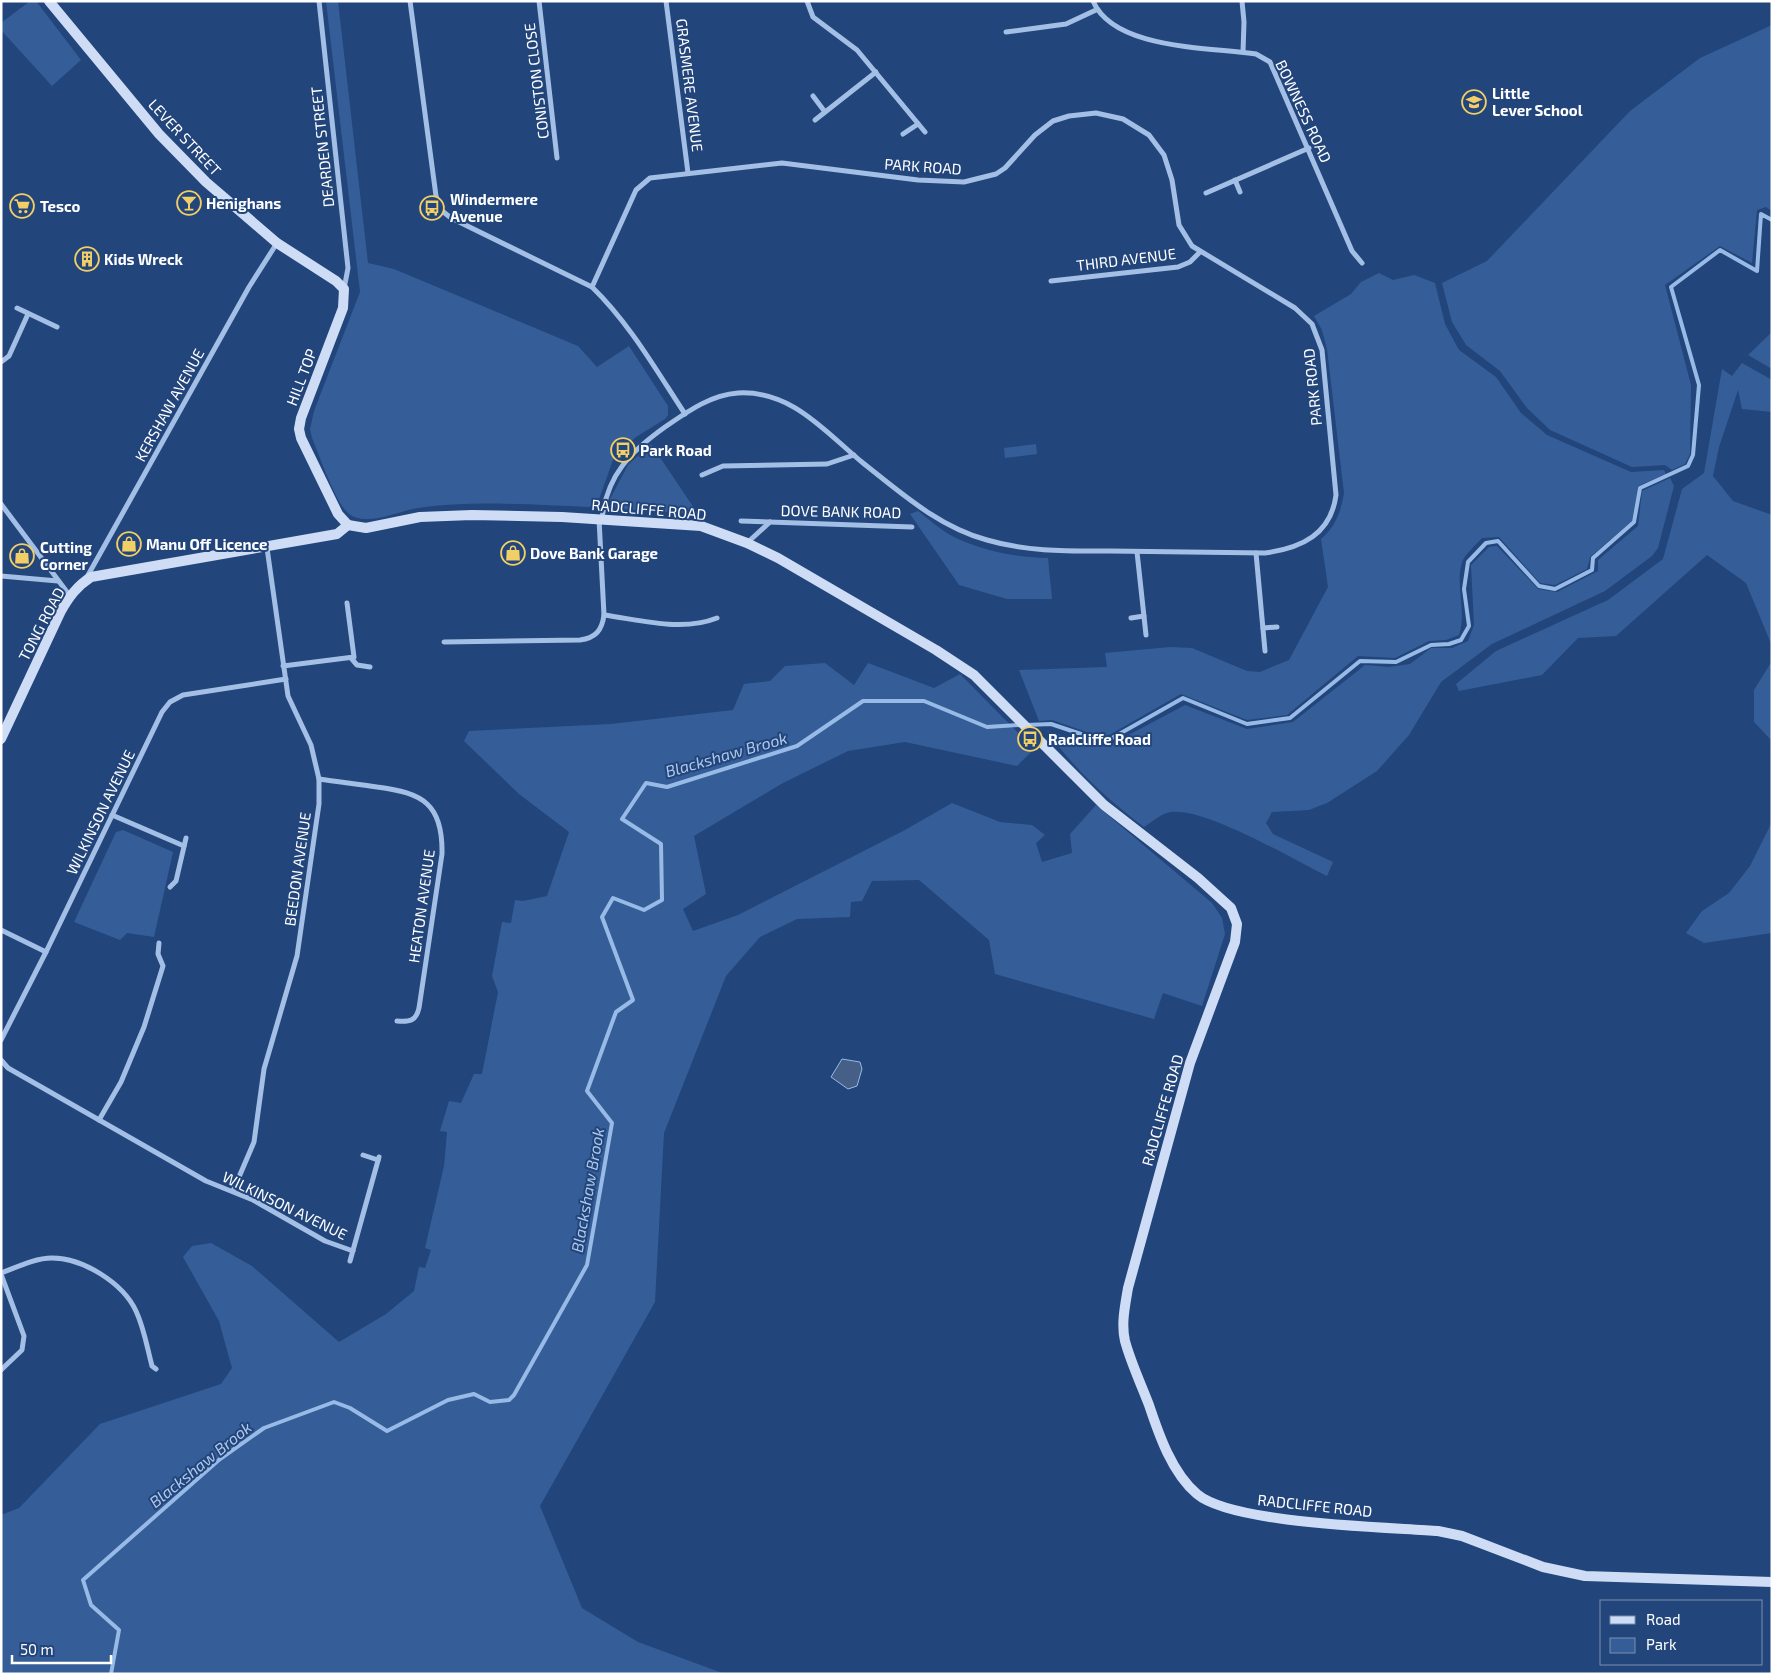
<svg xmlns="http://www.w3.org/2000/svg" width="1773" height="1675" font-family="'Exo 2',sans-serif">
  <rect width="100%" height="100%" fill="#22457b"/>
  <g fill="#355e99">
    <path d="M 30,1 L 36,1 L 81,60 L 52,86 L 1,30 L 1,23 Z"/>
    <path d="M 326,1 L 338,1 L 368,263 L 394,269 L 578,346 L 597,367 L 629,346 L 668,406 L 668,415 L 665,419 L 636,437 L 622,449 L 613,460 L 598,502 L 589,507 C 533,505 473,500 418,508 C 398,511 365,528 348,513 C 336,503 319,455 312,438 L 310,429 L 314,411 L 360,292 Z"/>
    <path d="M 1772,25 L 1772,211 L 1766,207 L 1757,210 L 1752,263 L 1720,246 L 1665,285 L 1691,385 L 1690,454 L 1685,464 L 1672,470 L 1665,465 L 1632,467 L 1550,430 L 1527,408 L 1500,371 L 1466,345 L 1452,322 L 1442,283 L 1487,261 L 1630,111 L 1700,58 Z"/>
    <path d="M 1379,273 L 1393,280 L 1414,275 L 1435,283 L 1445,324 L 1459,350 L 1496,377 L 1521,413 L 1547,435 L 1631,472 L 1664,470 L 1666,474 L 1638,486 L 1632,521 L 1590,557 L 1587,569 L 1555,585 L 1540,583 L 1499,537 L 1482,538 C 1476,545 1465,554 1462,562 C 1455,586 1467,612 1459,635 L 1446,640 L 1429,641 L 1395,658 L 1358,656 L 1287,715 L 1247,720 L 1181,694 L 1104,738 L 1052,720 L 1039,721 L 1019,670 L 1107,667 L 1105,653 L 1170,647 L 1192,648 L 1247,671 L 1260,672 L 1289,660 L 1328,587 L 1321,539 C 1336,526 1341,511 1344,493 L 1327,349 L 1322,330 L 1314,316 L 1351,294 L 1361,282 Z"/>
    <path d="M 1772,332 L 1772,369 L 1748,355 Z"/>
    <path d="M 1742,363 L 1772,380 L 1772,412 L 1742,409 L 1738,390 L 1719,447 L 1713,476 L 1733,501 L 1772,515 L 1772,646 L 1746,583 L 1707,555 L 1616,636 L 1578,638 L 1542,675 L 1459,691 L 1456,684 L 1496,651 L 1608,600 L 1663,559 L 1682,489 L 1704,473 L 1722,369 L 1732,376 Z"/>
    <path d="M 651,444 L 698,514 L 621,509 L 615,507 L 610,499 L 628,465 Z"/>
    <path d="M 1036,444 L 1037,454 L 1005,458 L 1004,448 Z"/>
    <path d="M 1670,478 L 1674,486 L 1658,548 L 1652,556 L 1605,591 L 1492,644 L 1441,682 L 1409,735 L 1377,771 L 1327,803 L 1309,810 L 1272,812 L 1266,823 L 1273,834 L 1333,862 L 1327,876 C 1292,859 1205,807 1171,812 C 1162,813 1152,822 1144,827 C 1107,799 1074,769 1047,731 L 1106,747 L 1185,705 L 1247,729 L 1293,722 L 1365,665 L 1389,667 L 1410,664 L 1431,648 L 1452,648 L 1468,641 L 1474,625 L 1471,565 L 1489,547 L 1497,546 L 1538,589 L 1557,592 L 1598,571 L 1598,560 L 1638,526 L 1642,491 Z"/>
    <path d="M 918,511 C 930,520 943,532 956,538 C 984,551 1018,558 1048,558 L 1052,599 L 1007,599 L 959,585 L 910,514 Z"/>
    <path d="M 1772,661 L 1772,741 L 1754,722 L 1754,690 Z"/>
    <path d="M 825,663 L 854,685 L 868,663 L 934,688 L 960,674 L 1034,749 L 1017,766 L 905,742 L 848,751 L 783,783 L 694,836 L 706,894 L 683,909 L 693,931 L 738,915 L 905,830 L 952,803 L 1000,822 L 1032,825 L 1045,835 L 1036,843 L 1042,862 L 1072,853 L 1070,834 L 1096,805 L 1212,903 L 1222,918 L 1225,934 L 1202,1006 L 1163,993 L 1154,1019 L 995,974 L 989,940 L 919,880 L 872,881 L 862,901 L 851,902 L 850,917 L 797,919 L 760,937 L 726,976 L 664,1133 L 655,1302 L 540,1506 L 582,1608 L 638,1642 L 725,1674 L 1,1674 L 1,1515 L 19,1508 L 100,1424 L 221,1384 L 232,1368 L 219,1321 L 183,1257 L 192,1246 L 211,1243 L 252,1266 L 339,1342 L 386,1314 L 414,1291 L 419,1267 L 425,1268 L 431,1250 L 425,1248 L 444,1166 L 447,1132 L 440,1131 L 449,1101 L 461,1103 L 474,1074 L 482,1074 L 498,992 L 492,976 L 502,922 L 511,923 L 515,900 L 523,901 L 547,896 L 569,832 L 519,794 L 464,741 L 469,731 L 611,724 L 733,710 L 744,684 L 770,681 L 785,666 Z"/>
    <path d="M 1772,822 L 1772,933 L 1704,943 L 1686,933 L 1702,911 L 1729,893 L 1750,866 Z"/>
    <path d="M 123,830 L 173,852 L 154,937 L 127,933 L 120,940 L 74,922 L 116,832 Z"/>
  </g>
  <path fill="#455f87" stroke="#98bae6" d="M 842,1059 L 860,1062 L 862,1069 L 857,1086 L 848,1089 L 831,1077 Z"/>
  <g fill="none" stroke-linecap="round" stroke-linejoin="round">
    <g stroke="#98bae6" stroke-width="4">
      <path d="M 1027,725 L 1051,724 L 1105,742 L 1183,698 L 1247,724 L 1290,718 L 1360,661 L 1396,662 L 1431,645 L 1449,644 L 1461,640 L 1469,626 L 1464,589 L 1468,562 L 1486,543 L 1498,541 L 1539,586 L 1555,589 L 1592,570 L 1593,558 L 1634,522 L 1640,488 L 1688,466 L 1693,455 L 1699,385 L 1671,287 L 1720,250 L 1757,271 L 1761,214 L 1772,220"/>
      <path d="M 111,1674 L 119,1630 L 91,1605 L 83,1580 L 220,1459 L 264,1428 L 334,1402 L 350,1408 L 387,1431 L 448,1400 L 474,1394 L 490,1402 L 509,1400 L 514,1395 L 587,1265 L 612,1123 L 587,1091 L 616,1012 L 633,1000 L 602,917 L 613,898 L 644,910 L 662,900 L 661,844 L 622,819 L 646,783 L 667,787 L 797,746 L 863,701 L 924,701 L 987,727 L 1020,725"/>
    </g>
    <g stroke="#a4bfe5" stroke-width="5">
      <path d="M 319,1 L 348,268 L 344,289"/>
      <path d="M 410,1 L 436,196 L 441,210 L 451,218 L 592,287 C 630,324 656,370 685,414"/>
      <path d="M 539,1 L 557,158"/>
      <path d="M 666,1 L 688,173"/>
      <path d="M 807,1 L 813,17 L 857,50 L 925,132"/>
      <path d="M 1093,1 C 1114,50 1209,47 1256,54 L 1270,62 L 1352,251 L 1362,263"/>
      <path d="M 1242,1 L 1244,22 L 1243,52"/>
      <path d="M 1006,32 L 1066,24 L 1096,10"/>
      <path d="M 813,96 L 825,112"/>
      <path d="M 815,120 L 876,72"/>
      <path d="M 903,134 L 918,124"/>
      <path d="M 1235,180 L 1240,192"/>
      <path d="M 1206,193 L 1309,148"/>
      <path d="M 1051,281 L 1178,267 L 1190,262 L 1200,252"/>
      <path d="M 592,287 L 636,190 L 650,178 L 782,163 L 918,180 L 964,182 L 996,174 L 1005,168 L 1035,135 L 1053,121 L 1069,116 L 1096,113 L 1123,119 L 1149,135 L 1164,155 L 1172,180 L 1179,225 L 1192,246 L 1295,308 L 1312,324 L 1322,350 L 1336,495 C 1331,534 1302,548 1265,553 C 1214,552 1162,552 1110,551 C 1068,551 1028,552 987,540 C 939,527 901,493 863,463 C 825,432 792,390 738,393 C 710,395 687,412 665,427 C 630,452 607,475 602,519"/>
      <path d="M 17,308 L 57,327"/>
      <path d="M 1,362 L 9,356 L 28,314"/>
      <path d="M 702,475 L 723,466 L 827,464 L 854,455"/>
      <path d="M 1,504 L 70,596"/>
      <path d="M 741,521 L 912,527"/>
      <path d="M 747,543 L 770,522"/>
      <path d="M 1137,552 L 1146,635"/>
      <path d="M 1256,553 L 1265,651"/>
      <path d="M 1,576 L 58,581"/>
      <path d="M 87,577 L 249,287 L 277,243"/>
      <path d="M 604,615 C 641,620 682,632 717,618"/>
      <path d="M 1131,618 L 1144,616"/>
      <path d="M 1263,628 L 1277,627"/>
      <path d="M 444,642 L 580,640 C 595,638 602,631 604,615 L 599,519"/>
      <path d="M 351,658 L 357,665 L 370,667"/>
      <path d="M 283,666 L 354,657 L 347,603"/>
      <path d="M 319,779 C 338,782 358,784 377,787 C 423,793 443,804 442,854 L 419,1008 C 416,1021 410,1022 397,1021"/>
      <path d="M 112,815 L 184,846"/>
      <path d="M 170,887 L 176,881 L 186,838"/>
      <path d="M 1,930 L 46,952"/>
      <path d="M 1,1040 L 46,952 L 162,712 L 170,702 L 183,695 L 286,679"/>
      <path d="M 1,1060 L 8,1068 L 206,1181 L 253,1200 L 325,1241 L 353,1251"/>
      <path d="M 99,1120 L 121,1082 L 144,1027 L 163,966 L 158,954 L 159,943"/>
      <path d="M 363,1155 L 378,1160"/>
      <path d="M 233,1191 L 254,1142 L 264,1069 L 297,956 L 319,804 L 319,779 L 311,745 L 288,696 L 267,548"/>
      <path d="M 350,1261 L 379,1157"/>
      <path d="M 1,1273 C 17,1267 35,1258 52,1258 C 83,1258 123,1283 136,1311 C 144,1328 147,1347 152,1366 L 156,1369"/>
      <path d="M 1,1274 L 24,1336 L 22,1350 L 1,1370"/>
    </g>
    <g stroke="#ceddf5" stroke-width="10">
      <path d="M 49,1 L 159,134 L 206,182 L 277,243 L 336,281 L 344,289 L 343,308 L 301,418 L 299,429 L 301,438 L 338,514 L 348,525"/>
      <path d="M 348,525 L 366,528 L 420,517 L 472,515 L 562,517 L 701,526 L 747,543 L 778,558 L 936,650 L 974,675 L 1104,805 L 1198,878 L 1231,908 L 1237,924 L 1235,942 L 1190,1063 L 1128,1288 C 1125,1306 1121,1324 1125,1341 C 1131,1363 1141,1384 1149,1405 C 1159,1435 1172,1473 1197,1494 C 1232,1524 1387,1527 1438,1531 L 1462,1536 L 1543,1567 L 1585,1576 L 1772,1582"/>
      <path d="M 1,739 L 61,611 C 69,597 77,586 91,577 L 337,534 L 348,525"/>
    </g>
  </g>
  <defs>
    <g id="school-ring" transform="scale(1.25)"><circle r="9.5" fill="#22457b" stroke="#f1ce66" stroke-width="1.5"/><path d="M0-5L7-2L0 1L-7-2ZM-4 1L0 2.5L4 1V4Q0 6-4 4Z" fill="#f1ce66"/></g>
    <g id="bar-ring" transform="scale(1.25)"><circle r="9.5" fill="#22457b" stroke="#f1ce66" stroke-width="1.5"/><path d="M-6-5H6L.8 .8V4.5H3.5V6h-7V4.5H-.8V.8Z" fill="#f1ce66"/></g>
    <g id="supermarket-ring" transform="scale(1.25)"><circle r="9.5" fill="#22457b" stroke="#f1ce66" stroke-width="1.5"/><path d="M-6-5.5h2.5l.6 2H6L4.5 2H-2.5L-4.4-4H-6ZM-1.5 3.2a1.3 1.3 0 1 0 .1 0ZM3 3.2a1.3 1.3 0 1 0 .1 0Z" fill="#f1ce66"/></g>
    <g id="bus-ring" transform="scale(1.25)"><circle r="9.5" fill="#22457b" stroke="#f1ce66" stroke-width="1.5"/><path d="M-5-6H5V4H4V6H2V4H-2V6H-4V4H-5ZM-3.5-4V0h7V-4ZM-3.5 1.2v1.5H-2V1.2ZM2 1.2v1.5H3.5V1.2Z" fill="#f1ce66"/></g>
    <g id="building-ring" transform="scale(1.25)"><circle r="9.5" fill="#22457b" stroke="#f1ce66" stroke-width="1.5"/><path d="M-4-6H4V6H1V3H-1V6H-4ZM-2.5-4.3h1.7v1.8h-1.7ZM.8-4.3h1.7v1.8H.8ZM-2.5-1h1.7V.8h-1.7ZM.8-1h1.7V.8H.8Z" fill="#f1ce66"/></g>
    <g id="shop-ring" transform="scale(1.25)"><circle r="9.5" fill="#22457b" stroke="#f1ce66" stroke-width="1.5"/><path d="M-5-2.5h2.3a2.7 3.5 0 0 1 5.4 0H5L5.5 6h-11ZM-1.5-2.5h3a1.5 2.3 0 0 0-3 0Z" fill="#f1ce66"/></g>
  </defs>
  <g fill-rule="evenodd">
    <use href="#school-ring" x="1474" y="102"/>
    <use href="#bar-ring" x="189" y="203"/>
    <use href="#supermarket-ring" x="22" y="206"/>
    <use href="#bus-ring" x="432" y="208"/>
    <use href="#building-ring" x="87" y="259"/>
    <use href="#bus-ring" x="623" y="450"/>
    <use href="#shop-ring" x="129" y="544"/>
    <use href="#shop-ring" x="513" y="553"/>
    <use href="#shop-ring" x="22" y="556"/>
    <use href="#bus-ring" x="1030" y="739"/>
  </g>
  <g text-anchor="middle" dominant-baseline="central" stroke-width="4" stroke-linejoin="round" paint-order="stroke">
    <g font-size="15" fill="#fff" stroke="#22457b">
      <text transform="translate(536 81) rotate(-97)">CONISTON CLOSE</text>
      <text transform="translate(690 85) rotate(83)">GRASMERE AVENUE</text>
      <text transform="translate(1304 111) rotate(65)">BOWNESS ROAD</text>
      <text transform="translate(185 137) rotate(47)">LEVER STREET</text>
      <text transform="translate(322 147) rotate(-96)">DEARDEN STREET</text>
      <text transform="translate(923 166) rotate(4)">PARK ROAD</text>
      <text transform="translate(1126 259) rotate(-7)">THIRD AVENUE</text>
      <text transform="translate(301 377) rotate(-69)">HILL TOP</text>
      <text transform="translate(1312 387) rotate(-96)">PARK ROAD</text>
      <text transform="translate(169 405) rotate(-61)">KERSHAW AVENUE</text>
      <text transform="translate(649 509) rotate(5)">RADCLIFFE ROAD</text>
      <text transform="translate(841 511) rotate(1)">DOVE BANK ROAD</text>
      <text transform="translate(41 624) rotate(-62)">TONG ROAD</text>
      <text transform="translate(100 812) rotate(-64)">WILKINSON AVENUE</text>
      <text transform="translate(297 869) rotate(-82)">BEEDON AVENUE</text>
      <text transform="translate(421 906) rotate(-82)">HEATON AVENUE</text>
      <text transform="translate(1162 1110) rotate(-74)">RADCLIFFE ROAD</text>
      <text transform="translate(285 1205) rotate(26)">WILKINSON AVENUE</text>
      <text transform="translate(1315 1505) rotate(6)">RADCLIFFE ROAD</text>
    </g>
    <g font-size="15" font-weight="bold" fill="#fff" stroke="#22457b" text-anchor="start">
      <text x="1492" y="93">Little<tspan x="1492" dy="17">Lever School</tspan></text>
      <text x="450" y="199">Windermere<tspan x="450" dy="17">Avenue</tspan></text>
      <text x="206" y="203">Henighans</text>
      <text x="40" y="206">Tesco</text>
      <text x="104" y="259">Kids Wreck</text>
      <text x="640" y="450">Park Road</text>
      <text x="146" y="544">Manu Off Licence</text>
      <text x="40" y="547">Cutting<tspan x="40" dy="17">Corner</tspan></text>
      <text x="530" y="553">Dove Bank Garage</text>
      <text x="1048" y="739">Radcliffe Road</text>
    </g>
    <g font-size="16" font-style="italic" fill="#afc9ed" stroke="#22457b">
      <text transform="translate(726 754) rotate(-16)">Blackshaw Brook</text>
      <text transform="translate(587 1190) rotate(-80)">Blackshaw Brook</text>
      <text transform="translate(200 1464) rotate(-39)">Blackshaw Brook</text>
    </g>
  </g>
  <rect width="1773" height="1675" fill="none" stroke="#ffffff" stroke-width="5"/>
  <rect x="1600" y="1600" width="162" height="65" fill="#22457b" stroke="#7a8fb0"/>
  <rect x="1610" y="1616" width="25" height="8" fill="#ceddf5" stroke="#7a8fb0"/>
  <text x="1646" y="1625" font-size="15" fill="#ffffff">Road</text>
  <rect x="1610" y="1638" width="25" height="15" fill="#355e99" stroke="#7a8fb0"/>
  <text x="1646" y="1650" font-size="15" fill="#ffffff">Park</text>
  <path d="M12 1655v8h99v-8" fill="none" stroke="#ffffff" stroke-width="2.5"/>
  <text x="20" y="1655" font-size="15" fill="#ffffff" stroke="#22457b" stroke-width="4" paint-order="stroke">50 m</text>
</svg>
